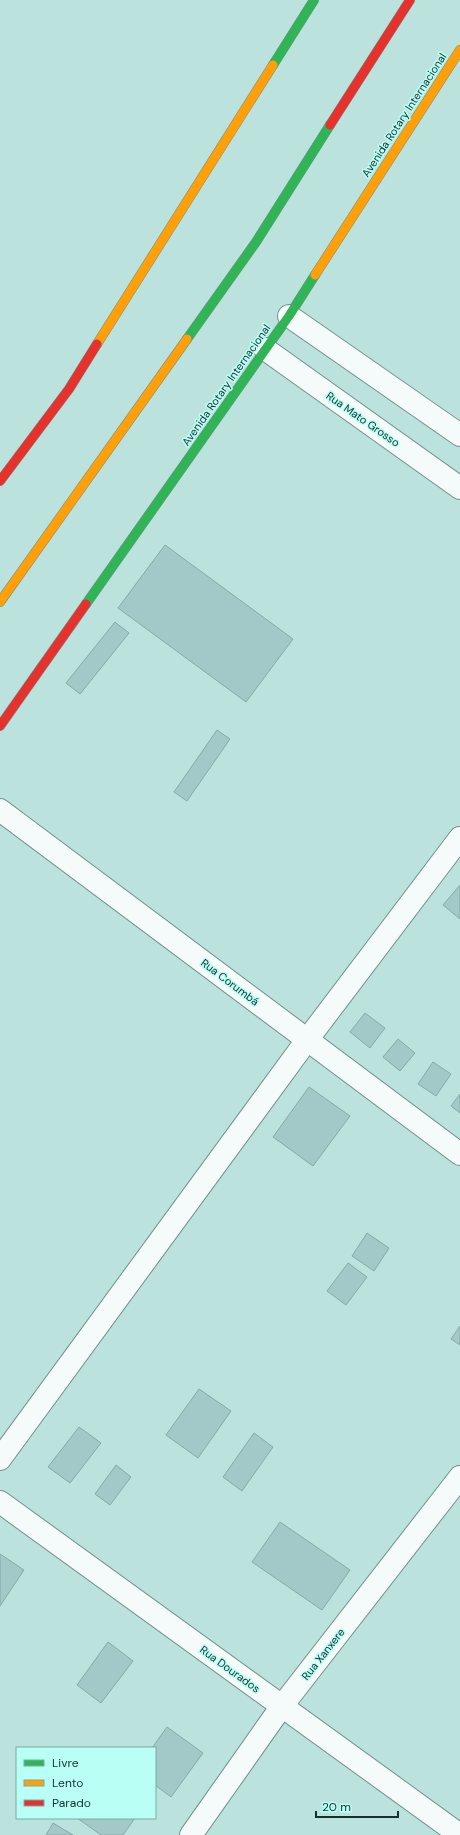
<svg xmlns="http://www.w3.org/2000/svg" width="460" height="1835" font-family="'DM Sans',sans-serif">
  <rect width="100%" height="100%" fill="#bbe2dd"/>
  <g fill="#a2c8c8" stroke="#8aa8a8">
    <path d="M 165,545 L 293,639 L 246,702 L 118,608 Z"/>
    <path d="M 115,622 L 129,633 L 80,694 L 66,683 Z"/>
    <path d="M 217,730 L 230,739 L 187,801 L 174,792 Z"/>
    <path d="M 460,885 L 460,919 L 443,905 Z"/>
    <path d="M 365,1013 L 385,1028 L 370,1048 L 350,1032 Z"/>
    <path d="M 398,1039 L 415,1053 L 400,1071 L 383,1057 Z"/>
    <path d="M 433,1062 L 451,1074 L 436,1096 L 418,1084 Z"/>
    <path d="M 309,1087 L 350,1116 L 313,1166 L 273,1137 Z"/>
    <path d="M 460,1094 L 460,1113 L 451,1106 Z"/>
    <path d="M 367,1233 L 389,1248 L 374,1271 L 352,1256 Z"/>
    <path d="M 348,1263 L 367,1277 L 346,1305 L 327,1291 Z"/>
    <path d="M 460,1326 L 460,1345 L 451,1339 Z"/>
    <path d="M 199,1389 L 231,1411 L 198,1458 L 166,1435 Z"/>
    <path d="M 79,1427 L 101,1443 L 70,1483 L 48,1467 Z"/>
    <path d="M 254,1433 L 273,1447 L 242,1491 L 223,1477 Z"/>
    <path d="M 116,1465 L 131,1477 L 110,1505 L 95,1494 Z"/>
    <path d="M 280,1522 L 350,1570 L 322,1610 L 252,1562 Z"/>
    <path d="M 0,1554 L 24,1570 L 0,1606 Z"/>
    <path d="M 108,1642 L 133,1661 L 101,1703 L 77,1685 Z"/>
    <path d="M 167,1727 L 203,1753 L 171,1797 L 155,1785 L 155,1748 L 152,1748 Z"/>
    <path d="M 77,1818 L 135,1818 L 123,1835 L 101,1835 Z"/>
    <path d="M 53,1823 L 73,1835 L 46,1835 Z"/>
  </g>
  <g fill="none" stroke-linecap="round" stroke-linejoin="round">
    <g stroke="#71918d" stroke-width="24">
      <g id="street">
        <path d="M 289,316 L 460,435"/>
        <path d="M 265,349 L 460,488"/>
        <path d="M 0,810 L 460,1154"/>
        <path d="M 0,1459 L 307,1040 L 460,838"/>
        <path d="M 0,1502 L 460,1835"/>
        <path d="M 191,1835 L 282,1706 L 460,1477"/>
      </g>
    </g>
    <g stroke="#71918d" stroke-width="10">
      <g id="fast">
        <path d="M 273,65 L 314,0"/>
        <path d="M 187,339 L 256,242 L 330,125"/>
        <path d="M 86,604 L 289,316 L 315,275"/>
      </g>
    </g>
    <g stroke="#71918d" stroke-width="10">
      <g id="slow">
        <path d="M 315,275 L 460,50"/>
        <path d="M 97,344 L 273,65"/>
        <path d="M 0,602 L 187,339"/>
      </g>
    </g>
    <g stroke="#71918d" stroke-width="10">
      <g id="jam">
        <path d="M 330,125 L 410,0"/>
        <path d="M 0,481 L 69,389 L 97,344"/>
        <path d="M 0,726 L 86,604"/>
      </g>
    </g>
    <use href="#street" stroke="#f5fbfa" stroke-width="22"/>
    <use href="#fast" stroke="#30b455" stroke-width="9"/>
    <use href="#slow" stroke="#ff9f0a" stroke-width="9"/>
    <use href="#jam" stroke="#e5322d" stroke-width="9"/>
  </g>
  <g text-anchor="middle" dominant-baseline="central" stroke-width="3" stroke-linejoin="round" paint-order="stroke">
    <g font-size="11" fill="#14312e" stroke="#b9fff6">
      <text transform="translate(404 115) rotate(-57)">Avenida Rotary Internacional</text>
      <text transform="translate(226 385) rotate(-55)">Avenida Rotary Internacional</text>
      <text transform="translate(363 419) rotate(35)">Rua Mato Grosso</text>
      <text transform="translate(230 982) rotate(37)">Rua Corumbá</text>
      <text transform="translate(323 1654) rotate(-52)">Rua Xanxere</text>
      <text transform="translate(230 1669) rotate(36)">Rua Dourados</text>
    </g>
  </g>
  <rect x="16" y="1747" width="140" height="72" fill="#b9fff6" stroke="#77ada6"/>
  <rect x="24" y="1760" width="20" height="6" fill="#30b455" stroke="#77ada6"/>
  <text x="52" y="1767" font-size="12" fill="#14312e">Livre</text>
  <rect x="24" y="1780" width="20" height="6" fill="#ff9f0a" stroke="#77ada6"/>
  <text x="52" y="1787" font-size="12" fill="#14312e">Lento</text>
  <rect x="24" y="1800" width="20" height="6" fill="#e5322d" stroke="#77ada6"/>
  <text x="52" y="1807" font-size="12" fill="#14312e">Parado</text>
  <path d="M316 1811v6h82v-6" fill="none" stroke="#14312e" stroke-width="2"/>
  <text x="322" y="1811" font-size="12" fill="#14312e" stroke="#b9fff6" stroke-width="3" paint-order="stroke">20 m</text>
</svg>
